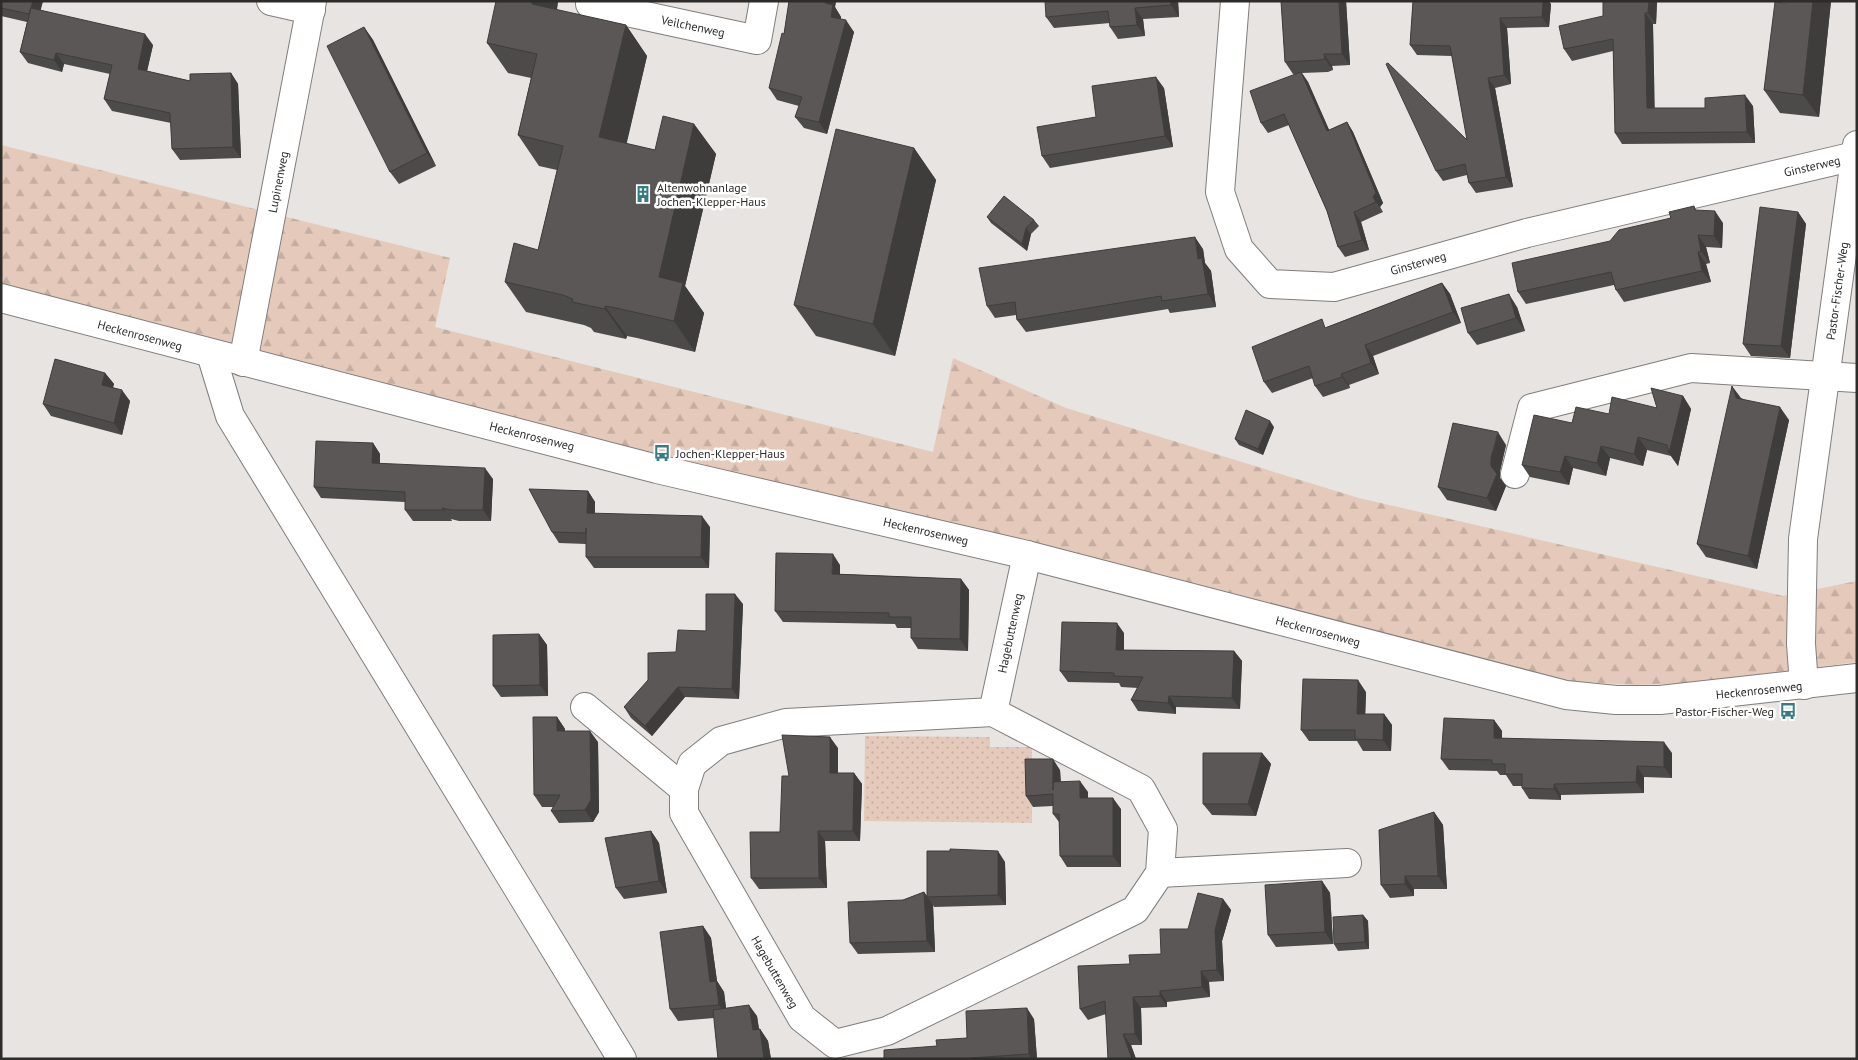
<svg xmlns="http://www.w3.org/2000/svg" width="1858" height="1060" font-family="'PT Sans',sans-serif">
  <defs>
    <pattern id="forest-firs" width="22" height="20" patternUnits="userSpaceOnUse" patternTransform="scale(1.25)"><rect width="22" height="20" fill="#e5cabb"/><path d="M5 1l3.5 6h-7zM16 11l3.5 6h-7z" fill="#c5aea1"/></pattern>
    <pattern id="park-dots" width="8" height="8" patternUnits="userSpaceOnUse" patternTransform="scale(1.25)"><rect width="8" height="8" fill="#e5cabb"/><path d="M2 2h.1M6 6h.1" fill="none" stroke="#c5aea1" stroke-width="1.8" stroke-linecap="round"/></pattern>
  </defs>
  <rect width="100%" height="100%" fill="#e7e4e2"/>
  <path fill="url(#forest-firs)" d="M 1,145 L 450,258 L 435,327 L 933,452 L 953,358 L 1066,408 L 1359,498 L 1783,596 L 1857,581 L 1857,662 L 1697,683 L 1634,685 L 1568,681 L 641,452 L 1,286 Z"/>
  <path fill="url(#park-dots)" d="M 865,736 L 990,737 L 990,747 L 1032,747 L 1032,823 L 864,821 Z"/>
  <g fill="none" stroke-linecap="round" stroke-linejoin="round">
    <g stroke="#817e7d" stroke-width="30">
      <g id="minor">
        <path d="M 271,1 L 311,10"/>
        <path d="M 1235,1 L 1220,192 L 1239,249 L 1270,284 L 1334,287 L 1527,233 L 1855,156"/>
        <path d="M 590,4 L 757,40 L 764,1"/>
        <path d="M 1,298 L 657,469 L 1027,555 L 1566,695 L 1616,700 L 1660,700 L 1857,678"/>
        <path d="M 211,354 L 230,416 L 622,1059"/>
        <path d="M 243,362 L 312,1"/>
        <path d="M 1515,474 L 1532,408 L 1691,368 L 1857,378"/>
        <path d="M 1804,685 L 1801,644 L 1803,539 L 1857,145"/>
        <path d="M 585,707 L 684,789"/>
        <path d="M 993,712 L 1141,789 L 1163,829 L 1160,873 L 1135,910 L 887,1031 L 835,1044 L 802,1018 L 684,813 L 684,789 L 692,764 L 721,741 L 786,723 L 993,712 L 1027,555"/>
        <path d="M 1160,873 L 1347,863"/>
      </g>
    </g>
    <use href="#minor" stroke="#fff" stroke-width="28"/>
  </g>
  <g fill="#4d4b4a">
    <path d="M 1,1 L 43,1 L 40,10 L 153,45 L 147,71 L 190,81 L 231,73 L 238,84 L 241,158 L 180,160 L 172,149 L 171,123 L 112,111 L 104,99 L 110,74 L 64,64 L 62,72 L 28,63 L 20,52 L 27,22 L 1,16 Z"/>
    <path d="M 558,1 L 557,10 L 626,25 L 647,56 L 626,144 L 655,150 L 694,124 L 716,154 L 685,286 L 704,313 L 695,352 L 637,338 L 627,336 L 626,339 L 594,332 L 591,328 L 584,325 L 526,312 L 505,282 L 538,250 L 557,170 L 539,166 L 518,135 L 531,78 L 508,73 L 487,43 Z"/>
    <path d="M 789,1 L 836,1 L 835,7 L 841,17 L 841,19 L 854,32 L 827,134 L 804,128 L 795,117 L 799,106 L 777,100 L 769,88 L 784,34 Z"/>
    <path d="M 1178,1 L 1179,17 L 1143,19 L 1145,36 L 1118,39 L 1110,27 L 1110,23 L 1054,28 L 1046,17 Z"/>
    <path d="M 1281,1 L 1346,1 L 1350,65 L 1332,66 L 1333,70 L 1328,72 L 1302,73 L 1308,82 L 1329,130 L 1347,122 L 1353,132 L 1383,203 L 1380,207 L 1383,212 L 1361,222 L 1369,250 L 1345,257 L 1338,247 L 1327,211 L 1289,125 L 1268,133 L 1261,123 L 1296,74 L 1293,74 L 1285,62 Z"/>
    <path d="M 1413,1 L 1551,4 L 1549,27 L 1507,28 L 1511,84 L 1495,88 L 1513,187 L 1476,193 L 1469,183 L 1467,175 L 1443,181 L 1436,171 L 1467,140 L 1452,56 L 1417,55 L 1410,45 Z"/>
    <path d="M 1603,1 L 1657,1 L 1656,24 L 1653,24 L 1654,108 L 1705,108 L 1753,106 L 1755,143 L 1622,144 L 1615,133 L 1613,51 L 1572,61 L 1564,49 L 1603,16 Z"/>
    <path d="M 1786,1 L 1831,1 L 1819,117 L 1780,113 L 1764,90 Z"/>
    <path d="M 364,27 L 373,40 L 436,166 L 399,184 L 390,172 Z"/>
    <path d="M 1164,88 L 1173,147 L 1050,168 L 1042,156 L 1096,117 Z"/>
    <path d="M 914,148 L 936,180 L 895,356 L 816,336 L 794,305 Z"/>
    <path d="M 1694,206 L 1696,210 L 1723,223 L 1722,248 L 1706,247 L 1710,263 L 1706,264 L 1711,282 L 1624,302 L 1616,290 L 1614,285 L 1526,304 L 1518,292 Z"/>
    <path d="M 1798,212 L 1806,224 L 1790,358 L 1751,356 L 1743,344 Z"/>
    <path d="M 987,217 L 1034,220 L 1039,226 L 1031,234 L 1027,251 L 991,223 Z"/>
    <path d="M 1203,249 L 1205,263 L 1211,271 L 1216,307 L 1170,313 L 1168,309 L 1026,332 L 1017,320 L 1016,315 L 995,318 L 987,306 Z"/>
    <path d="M 1442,283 L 1450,294 L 1461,323 L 1373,356 L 1379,374 L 1349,385 L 1350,388 L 1323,397 L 1315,386 L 1313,378 L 1272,393 L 1264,382 L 1327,327 Z"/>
    <path d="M 1517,307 L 1525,331 L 1477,345 L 1468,333 Z"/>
    <path d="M 105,373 L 114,384 L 113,387 L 130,401 L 122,435 L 51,416 L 43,404 Z"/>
    <path d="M 1683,396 L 1691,409 L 1678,466 L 1671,456 L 1647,450 L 1643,466 L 1610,458 L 1606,476 L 1573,468 L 1569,485 L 1530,477 L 1522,465 L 1572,423 L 1609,414 L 1657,408 Z"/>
    <path d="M 1741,398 L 1789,420 L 1757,569 L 1706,557 L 1697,544 Z"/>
    <path d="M 1274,427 L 1263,455 L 1239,445 L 1235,439 Z"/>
    <path d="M 373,443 L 380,454 L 380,464 L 493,479 L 491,521 L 459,521 L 451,519 L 452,521 L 413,521 L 405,510 L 405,502 L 321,498 L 314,487 Z"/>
    <path d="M 1506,445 L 1500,471 L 1500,478 L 1506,486 L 1496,511 L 1447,500 L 1438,487 Z"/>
    <path d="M 588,491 L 595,502 L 595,514 L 710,527 L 709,568 L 594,568 L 586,557 L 586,544 L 559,543 L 552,532 Z"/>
    <path d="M 840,565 L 840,574 L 961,579 L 969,590 L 968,651 L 918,649 L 911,638 L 911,628 L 897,628 L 895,624 L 783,622 L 775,611 Z"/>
    <path d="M 743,604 L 739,699 L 685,697 L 652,736 L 631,718 L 624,707 L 676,652 Z"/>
    <path d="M 1124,633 L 1124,650 L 1234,651 L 1242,661 L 1240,709 L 1176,707 L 1176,714 L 1138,711 L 1131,700 L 1138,688 L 1121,687 L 1119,683 L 1068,682 L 1060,671 Z"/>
    <path d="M 539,634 L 547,645 L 548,696 L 501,697 L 493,686 Z"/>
    <path d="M 1366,692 L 1365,714 L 1384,714 L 1392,725 L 1391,751 L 1363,751 L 1357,741 L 1309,741 L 1301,730 Z"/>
    <path d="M 557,717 L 565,729 L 565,731 L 598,742 L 599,812 L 593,822 L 559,823 L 551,811 L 553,807 L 542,807 L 534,795 Z"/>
    <path d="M 1494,720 L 1502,731 L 1502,738 L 1672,753 L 1672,778 L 1644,777 L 1644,793 L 1561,795 L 1561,800 L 1529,799 L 1522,788 L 1522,786 L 1513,786 L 1506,775 L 1500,775 L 1497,771 L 1449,770 L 1441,759 Z"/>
    <path d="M 838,748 L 838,773 L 854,773 L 862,784 L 860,841 L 825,841 L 827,888 L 759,889 L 751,878 L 780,832 L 789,776 Z"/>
    <path d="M 1262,753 L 1271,764 L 1256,816 L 1212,815 L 1203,804 Z"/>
    <path d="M 1060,770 L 1061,782 L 1088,792 L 1088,798 L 1121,809 L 1121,867 L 1067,867 L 1060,856 L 1059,822 L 1053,814 L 1053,806 L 1033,807 L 1026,796 Z"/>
    <path d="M 1434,812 L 1443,825 L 1447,889 L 1414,889 L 1414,896 L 1390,898 L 1381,885 Z"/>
    <path d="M 651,831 L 659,843 L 667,893 L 624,899 L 616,888 Z"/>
    <path d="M 1005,862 L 1006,905 L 934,907 L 933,905 L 935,952 L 858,954 L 850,943 L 903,900 L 924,892 L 927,896 Z"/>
    <path d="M 1322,881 L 1330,893 L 1333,944 L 1276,947 L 1268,935 Z"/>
    <path d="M 1223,899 L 1231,910 L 1222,941 L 1224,981 L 1209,982 L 1210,997 L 1167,1002 L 1167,1007 L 1141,1008 L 1142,1045 L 1131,1045 L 1136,1059 L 1108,1059 L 1106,1014 L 1088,1020 L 1080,1009 L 1130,964 L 1161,954 L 1188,929 Z"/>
    <path d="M 1363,915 L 1368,921 L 1369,949 L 1338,951 L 1334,944 Z"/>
    <path d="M 703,926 L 711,938 L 717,981 L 724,992 L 726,1008 L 757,1016 L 759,1030 L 760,1029 L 768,1041 L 771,1059 L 718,1059 L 714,1018 L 678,1021 L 670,1009 Z"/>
    <path d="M 1034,1019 L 1037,1059 L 882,1059 L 937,1046 Z"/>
  </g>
  <g fill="#3f3d3c">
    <path d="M 33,1 L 43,1 L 37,25 L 29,14 Z"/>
    <path d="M 532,1 L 558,1 L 553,34 L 532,4 Z"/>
    <path d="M 826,1 L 836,1 L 835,7 L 841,17 L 839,29 L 831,17 L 825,3 Z"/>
    <path d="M 1171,1 L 1178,1 L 1179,17 L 1171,5 Z"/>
    <path d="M 1339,1 L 1346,1 L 1350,65 L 1342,54 Z"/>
    <path d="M 1543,1 L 1549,1 L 1551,4 L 1549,27 L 1542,17 Z"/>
    <path d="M 1649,1 L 1657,1 L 1656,24 L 1648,13 Z"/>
    <path d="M 1813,1 L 1831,1 L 1819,117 L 1803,95 Z"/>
    <path d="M 1135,8 L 1143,19 L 1145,36 L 1137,25 Z"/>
    <path d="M 1645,13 L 1653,24 L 1655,119 L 1647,108 Z"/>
    <path d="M 1500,18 L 1507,28 L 1511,84 L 1504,75 Z"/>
    <path d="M 846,20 L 854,32 L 827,134 L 819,122 Z"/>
    <path d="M 626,25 L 647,56 L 621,168 L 599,137 Z"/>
    <path d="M 364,27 L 373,40 L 436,166 L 427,153 Z"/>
    <path d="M 145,34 L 153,45 L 145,80 L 138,69 Z"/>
    <path d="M 56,53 L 64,64 L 62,72 L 54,60 Z"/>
    <path d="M 1324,54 L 1332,66 L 1333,70 L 1325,59 Z"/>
    <path d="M 1301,72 L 1308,82 L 1334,141 L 1327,131 Z"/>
    <path d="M 231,73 L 238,84 L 241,158 L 233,147 Z"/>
    <path d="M 1156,77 L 1164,88 L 1173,147 L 1165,136 Z"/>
    <path d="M 1488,78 L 1495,88 L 1513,187 L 1506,177 Z"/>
    <path d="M 1745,95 L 1753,106 L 1755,143 L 1747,132 Z"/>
    <path d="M 1347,122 L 1353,132 L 1383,203 L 1380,207 L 1383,212 L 1373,197 Z"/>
    <path d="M 694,124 L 716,154 L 685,286 L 704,313 L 695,352 L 674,321 L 659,277 Z"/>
    <path d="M 914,148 L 936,180 L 895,356 L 873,324 Z"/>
    <path d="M 1715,211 L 1723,223 L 1722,248 L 1714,236 Z"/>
    <path d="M 1354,212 L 1361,222 L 1369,250 L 1362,240 Z"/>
    <path d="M 1798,212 L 1806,224 L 1790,358 L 1781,346 Z"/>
    <path d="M 1026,228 L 1031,234 L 1027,251 L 1022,244 Z"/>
    <path d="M 1698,235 L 1706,247 L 1710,263 L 1701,251 Z"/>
    <path d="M 1195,237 L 1203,249 L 1205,263 L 1211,271 L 1216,307 L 1208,294 L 1198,259 Z"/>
    <path d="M 1698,252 L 1706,264 L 1711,282 L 1702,271 Z"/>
    <path d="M 1442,283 L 1450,294 L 1461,323 L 1453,312 Z"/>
    <path d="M 1509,294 L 1517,307 L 1525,331 L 1516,318 Z"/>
    <path d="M 605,306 L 627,336 L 626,339 L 605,309 Z"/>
    <path d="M 1365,345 L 1373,356 L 1379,374 L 1371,363 Z"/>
    <path d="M 105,373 L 114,384 L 110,396 L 102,385 Z"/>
    <path d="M 1341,374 L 1349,385 L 1350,388 L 1342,377 Z"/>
    <path d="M 1732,386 L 1741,398 L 1744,410 L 1736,398 Z"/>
    <path d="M 122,390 L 130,401 L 122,435 L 114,423 Z"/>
    <path d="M 1683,396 L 1691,409 L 1678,466 L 1669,453 Z"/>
    <path d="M 1780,407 L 1789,420 L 1757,569 L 1748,556 Z"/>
    <path d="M 1270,421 L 1274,427 L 1263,455 L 1258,449 Z"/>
    <path d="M 1498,432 L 1506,445 L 1500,471 L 1500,478 L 1506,486 L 1496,511 L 1487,498 L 1491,466 L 1491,458 Z"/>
    <path d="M 1638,437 L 1647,450 L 1643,466 L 1634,454 Z"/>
    <path d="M 373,443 L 380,454 L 379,474 L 372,463 Z"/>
    <path d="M 1601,446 L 1610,458 L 1606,476 L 1597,463 Z"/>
    <path d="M 1565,456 L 1573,468 L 1569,485 L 1560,472 Z"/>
    <path d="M 485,468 L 493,479 L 491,521 L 483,510 Z"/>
    <path d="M 588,491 L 595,502 L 594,524 L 587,513 Z"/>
    <path d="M 702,516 L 710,527 L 709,568 L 701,557 Z"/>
    <path d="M 833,554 L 840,565 L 840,585 L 832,574 Z"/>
    <path d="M 961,579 L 969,590 L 968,651 L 960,639 Z"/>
    <path d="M 735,594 L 743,604 L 739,699 L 732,689 Z"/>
    <path d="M 1117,623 L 1124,633 L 1124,660 L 1116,650 Z"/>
    <path d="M 539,634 L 547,645 L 548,696 L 540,685 Z"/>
    <path d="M 1234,651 L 1242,661 L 1240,709 L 1232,698 Z"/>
    <path d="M 1358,680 L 1366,692 L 1365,725 L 1357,714 Z"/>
    <path d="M 678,687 L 685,697 L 652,736 L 645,726 Z"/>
    <path d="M 1169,696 L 1176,707 L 1176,714 L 1168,703 Z"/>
    <path d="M 1384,714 L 1392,725 L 1391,751 L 1383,740 Z"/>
    <path d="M 557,717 L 565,729 L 565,743 L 557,731 Z"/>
    <path d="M 1494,720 L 1502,731 L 1502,749 L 1494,738 Z"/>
    <path d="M 590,731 L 598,742 L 599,812 L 593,822 L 585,810 Z"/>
    <path d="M 830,737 L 838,748 L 838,784 L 830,773 Z"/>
    <path d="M 1664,742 L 1672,753 L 1672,778 L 1664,767 Z"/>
    <path d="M 1262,753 L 1271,764 L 1256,816 L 1248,804 Z"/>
    <path d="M 1053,759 L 1060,770 L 1061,801 L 1053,790 Z"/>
    <path d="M 1637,766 L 1644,777 L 1644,793 L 1636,782 Z"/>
    <path d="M 854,773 L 862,784 L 860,841 L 853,831 Z"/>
    <path d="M 1080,781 L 1088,792 L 1088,809 L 1080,798 Z"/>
    <path d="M 1554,784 L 1561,795 L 1561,800 L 1554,789 Z"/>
    <path d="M 1113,798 L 1121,809 L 1121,867 L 1113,856 Z"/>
    <path d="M 1434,812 L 1443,825 L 1447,889 L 1438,876 Z"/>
    <path d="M 651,831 L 659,843 L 667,893 L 659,881 Z"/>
    <path d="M 818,831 L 825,841 L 827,888 L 819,878 Z"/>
    <path d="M 998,851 L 1005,862 L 1006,905 L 998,895 Z"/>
    <path d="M 1405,876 L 1414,889 L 1414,896 L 1405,884 Z"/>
    <path d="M 1322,881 L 1330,893 L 1333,944 L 1325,932 Z"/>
    <path d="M 924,892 L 933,905 L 935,952 L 927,941 Z"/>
    <path d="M 1223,899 L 1231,910 L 1222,941 L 1224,981 L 1217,970 L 1215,930 Z"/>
    <path d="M 1363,915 L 1368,921 L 1369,949 L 1365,942 Z"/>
    <path d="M 703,926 L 711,938 L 717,981 L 724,992 L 727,1016 L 719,1005 L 710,982 Z"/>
    <path d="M 1201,971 L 1209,982 L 1210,997 L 1202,987 Z"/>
    <path d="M 1160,991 L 1167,1002 L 1167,1007 L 1160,996 Z"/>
    <path d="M 1133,997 L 1141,1008 L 1142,1045 L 1135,1034 Z"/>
    <path d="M 749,1005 L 757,1016 L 761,1042 L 753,1030 Z"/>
    <path d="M 1027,1008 L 1034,1019 L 1037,1059 L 1032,1059 L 1029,1054 Z"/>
    <path d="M 760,1029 L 768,1041 L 771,1059 L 764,1059 Z"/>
    <path d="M 1123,1034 L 1131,1045 L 1136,1059 L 1132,1059 Z"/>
  </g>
  <g fill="#5a5756" stroke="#3f3d3c">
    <path d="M 1,1 L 33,1 L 29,14 L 1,8 Z"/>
    <path d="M 496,1 L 532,1 L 532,4 L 626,25 L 599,137 L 655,150 L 663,116 L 694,124 L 659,277 L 683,283 L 674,321 L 616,308 L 605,306 L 605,309 L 572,302 L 573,299 L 563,295 L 505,282 L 514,243 L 538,250 L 563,146 L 518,135 L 537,54 L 487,43 Z"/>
    <path d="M 789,1 L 826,1 L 825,3 L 833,5 L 831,17 L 846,20 L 819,122 L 795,117 L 802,97 L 769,88 L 782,33 L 784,34 Z"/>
    <path d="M 1045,1 L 1171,1 L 1171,5 L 1135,8 L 1137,25 L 1110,27 L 1108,11 L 1046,17 Z"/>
    <path d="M 1281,1 L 1339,1 L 1342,54 L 1324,54 L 1325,59 L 1320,60 L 1285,62 Z"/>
    <path d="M 1413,1 L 1543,1 L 1542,17 L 1500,18 L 1504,75 L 1488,78 L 1506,177 L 1469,183 L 1465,164 L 1436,171 L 1386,64 L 1388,63 L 1467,140 L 1450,46 L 1410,45 Z"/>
    <path d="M 1603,1 L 1649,1 L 1648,13 L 1645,13 L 1647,108 L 1705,108 L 1705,98 L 1745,95 L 1747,132 L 1615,133 L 1613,39 L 1564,49 L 1559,26 L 1603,16 Z"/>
    <path d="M 1786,1 L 1813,1 L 1803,95 L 1764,90 L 1775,2 L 1786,3 Z"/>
    <path d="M 31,8 L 145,34 L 138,69 L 190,81 L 190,74 L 231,73 L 233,147 L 172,149 L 170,113 L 104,99 L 112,65 L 56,53 L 54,60 L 20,52 Z"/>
    <path d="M 364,27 L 427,153 L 390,172 L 327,46 Z"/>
    <path d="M 1301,72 L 1327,131 L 1347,122 L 1376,193 L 1373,197 L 1376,202 L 1354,212 L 1362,240 L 1338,247 L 1327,211 L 1284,114 L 1261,123 L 1250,91 Z"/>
    <path d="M 1156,77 L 1165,136 L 1042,156 L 1037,127 L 1096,117 L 1092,86 Z"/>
    <path d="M 836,129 L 914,148 L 873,324 L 794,305 Z"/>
    <path d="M 1004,196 L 1034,220 L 1026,228 L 1022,244 L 987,217 Z"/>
    <path d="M 1694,206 L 1695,210 L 1715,211 L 1714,236 L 1698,235 L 1701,251 L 1698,252 L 1702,271 L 1616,290 L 1611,272 L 1518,292 L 1512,263 L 1610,241 L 1619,230 L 1671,218 L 1669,212 Z"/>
    <path d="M 1760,207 L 1798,212 L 1781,346 L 1743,344 Z"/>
    <path d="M 1195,237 L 1198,259 L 1202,258 L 1208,294 L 1162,301 L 1161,296 L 1017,320 L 1015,302 L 987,306 L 979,268 Z"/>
    <path d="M 1442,283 L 1453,312 L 1365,345 L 1371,363 L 1341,374 L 1342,377 L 1315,386 L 1309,366 L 1264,382 L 1252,347 L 1322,319 L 1325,328 Z"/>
    <path d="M 1509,294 L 1516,318 L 1468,333 L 1461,308 Z"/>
    <path d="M 55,359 L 105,373 L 102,385 L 122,390 L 114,423 L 43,404 Z"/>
    <path d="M 1732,386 L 1736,398 L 1780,407 L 1748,556 L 1697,544 Z"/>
    <path d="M 1651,388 L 1683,396 L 1669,453 L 1667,445 L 1638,437 L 1634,454 L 1601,446 L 1597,463 L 1565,456 L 1560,472 L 1522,465 L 1534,415 L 1572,423 L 1576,407 L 1609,414 L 1612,397 L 1657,408 Z"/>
    <path d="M 1246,410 L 1270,421 L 1258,449 L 1235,439 Z"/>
    <path d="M 1453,423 L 1498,432 L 1491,458 L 1491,466 L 1497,474 L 1487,498 L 1438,487 Z"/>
    <path d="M 316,441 L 373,443 L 372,463 L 485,468 L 483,510 L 451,510 L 442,508 L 445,510 L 405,510 L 405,492 L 314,487 Z"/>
    <path d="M 529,489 L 588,491 L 587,513 L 702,516 L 701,557 L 586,557 L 586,528 L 586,533 L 552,532 Z"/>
    <path d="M 776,553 L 833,554 L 832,574 L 961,579 L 960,639 L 911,638 L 911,617 L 889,617 L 889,613 L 775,611 Z"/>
    <path d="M 706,594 L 735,594 L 732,689 L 678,687 L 645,726 L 624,707 L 648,680 L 648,653 L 676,652 L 678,630 L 706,631 Z"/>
    <path d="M 1062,622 L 1117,623 L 1116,650 L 1234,651 L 1232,698 L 1169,696 L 1168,703 L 1131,700 L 1143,677 L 1114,676 L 1114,673 L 1060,671 Z"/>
    <path d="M 539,634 L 540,685 L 493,686 L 493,635 Z"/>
    <path d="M 1303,679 L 1358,680 L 1357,714 L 1384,714 L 1383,740 L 1355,739 L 1355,730 L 1301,730 Z"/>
    <path d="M 533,717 L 557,717 L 557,731 L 590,731 L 591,800 L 585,810 L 551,811 L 560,795 L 534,795 Z"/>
    <path d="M 1444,718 L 1494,720 L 1494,738 L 1664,742 L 1664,767 L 1637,766 L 1636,782 L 1554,784 L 1554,789 L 1522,788 L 1522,774 L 1505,774 L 1505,764 L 1492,764 L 1492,760 L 1441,759 Z"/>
    <path d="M 782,735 L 830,737 L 830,773 L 854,773 L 853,831 L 818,831 L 819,878 L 751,878 L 750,832 L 780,832 L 782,776 L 789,776 Z"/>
    <path d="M 1203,753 L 1262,753 L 1248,804 L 1203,804 Z"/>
    <path d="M 1025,759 L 1053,759 L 1053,790 L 1053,782 L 1080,781 L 1080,798 L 1113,798 L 1113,856 L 1060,856 L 1059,814 L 1053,814 L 1053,794 L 1026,796 Z"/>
    <path d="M 1434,812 L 1438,876 L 1405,876 L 1405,884 L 1381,885 L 1379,830 Z"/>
    <path d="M 651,831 L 659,881 L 616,888 L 605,838 Z"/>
    <path d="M 950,849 L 998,851 L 998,895 L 927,897 L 927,851 L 950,851 Z"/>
    <path d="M 1322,881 L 1325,932 L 1268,935 L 1265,885 Z"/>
    <path d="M 924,892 L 927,941 L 850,943 L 848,902 L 903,900 Z"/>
    <path d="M 1198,893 L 1223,899 L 1215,930 L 1217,970 L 1201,971 L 1202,987 L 1160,991 L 1160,996 L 1133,997 L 1135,1034 L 1123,1034 L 1132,1059 L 1108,1059 L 1105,1001 L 1080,1009 L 1078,966 L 1130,964 L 1129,955 L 1161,954 L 1160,929 L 1188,929 Z"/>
    <path d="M 1363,915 L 1365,942 L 1334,944 L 1333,917 Z"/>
    <path d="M 703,926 L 710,982 L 716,981 L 719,1005 L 670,1009 L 660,932 Z"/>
    <path d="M 749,1005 L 753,1030 L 760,1029 L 764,1059 L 718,1059 L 713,1010 Z"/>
    <path d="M 1027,1008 L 1029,1054 L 970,1058 L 970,1059 L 882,1059 L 884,1058 L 884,1050 L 937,1046 L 936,1040 L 967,1038 L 966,1011 Z"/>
  </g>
  <defs>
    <g id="building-bare" transform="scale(1.35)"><path d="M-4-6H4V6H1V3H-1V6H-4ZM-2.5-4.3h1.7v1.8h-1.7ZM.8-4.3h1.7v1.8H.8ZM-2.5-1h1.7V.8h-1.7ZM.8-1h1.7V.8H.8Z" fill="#347d82" stroke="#fff" stroke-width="2.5" paint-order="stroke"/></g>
    <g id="bus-bare" transform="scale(1.35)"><path d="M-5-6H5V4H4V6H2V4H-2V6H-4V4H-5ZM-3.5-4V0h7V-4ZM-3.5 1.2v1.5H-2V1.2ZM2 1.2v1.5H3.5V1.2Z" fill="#347d82" stroke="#fff" stroke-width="2.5" paint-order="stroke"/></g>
  </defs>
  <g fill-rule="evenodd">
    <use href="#building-bare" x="643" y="194"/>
    <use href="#bus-bare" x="662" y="453"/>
    <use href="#bus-bare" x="1788" y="711"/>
  </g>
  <g text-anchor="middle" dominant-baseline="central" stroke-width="5" stroke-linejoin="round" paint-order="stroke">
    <g font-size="12" fill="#2d2c2b" stroke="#fff">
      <text transform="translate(693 26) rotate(12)">Veilchenweg</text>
      <text transform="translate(1812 166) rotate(-13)">Ginsterweg</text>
      <text transform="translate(278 182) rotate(-79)">Lupinenweg</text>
      <text transform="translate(1418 263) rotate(-16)">Ginsterweg</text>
      <text transform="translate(1837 291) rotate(-82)">Pastor-Fischer-Weg</text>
      <text transform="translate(140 335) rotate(15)">Heckenrosenweg</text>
      <text transform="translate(532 436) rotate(14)">Heckenrosenweg</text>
      <text transform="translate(926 531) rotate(13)">Heckenrosenweg</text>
      <text transform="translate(1318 631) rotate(15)">Heckenrosenweg</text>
      <text transform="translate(1010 633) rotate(-78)">Hagebuttenweg</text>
      <text transform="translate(1759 690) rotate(-6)">Heckenrosenweg</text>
      <text transform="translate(775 972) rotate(60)">Hagebuttenweg</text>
    </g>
    <g font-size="12" fill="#2d2c2b" stroke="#fff" text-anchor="start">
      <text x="657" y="187">Altenwohnanlage<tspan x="657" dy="14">Jochen-Klepper-Haus</tspan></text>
      <text x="676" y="453">Jochen-Klepper-Haus</text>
      <text x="1774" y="711" text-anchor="end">Pastor-Fischer-Weg</text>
    </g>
  </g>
  <rect width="1858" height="1060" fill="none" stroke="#2d2c2b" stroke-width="5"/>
</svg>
